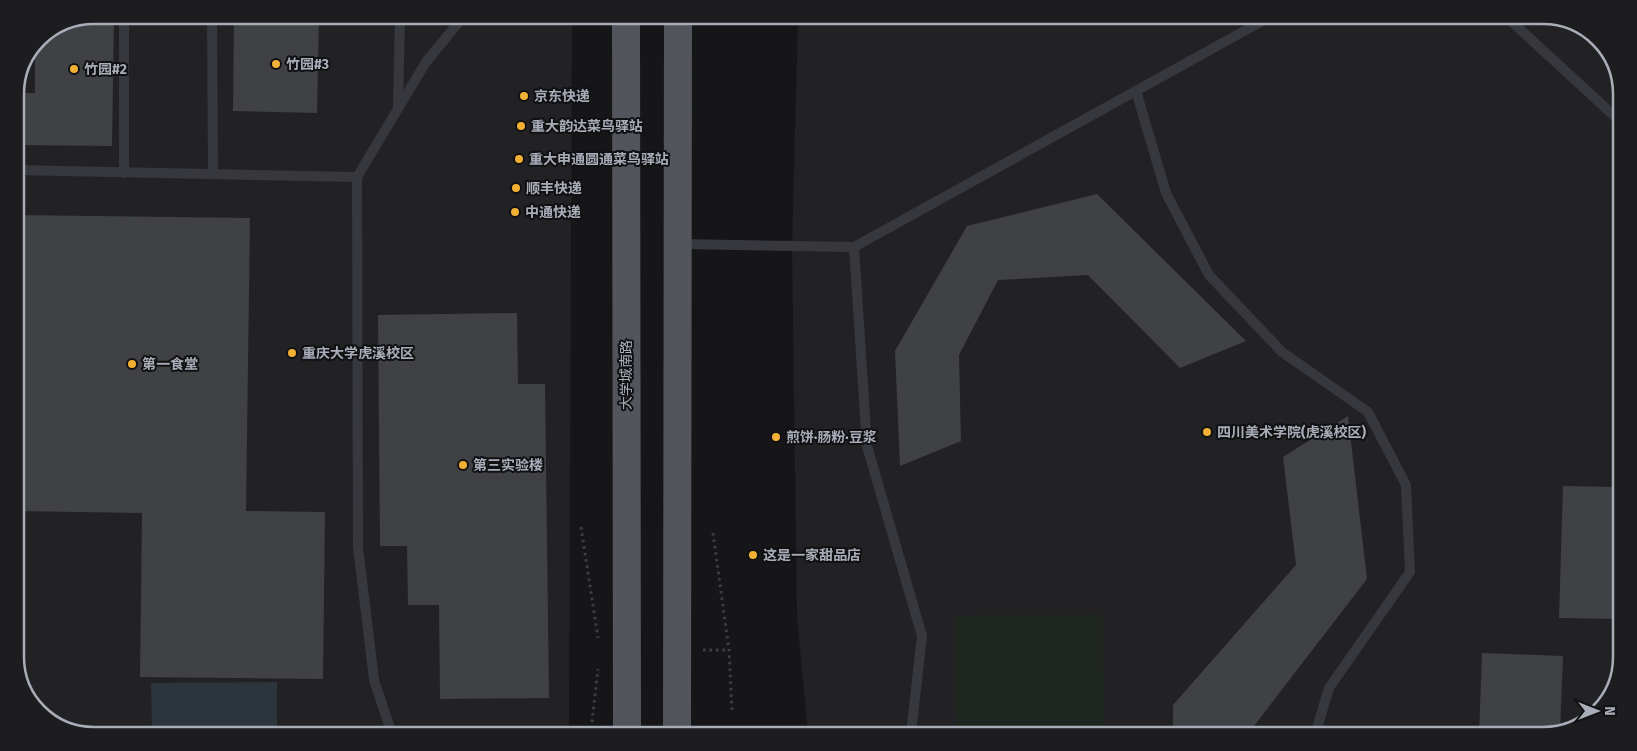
<svg xmlns="http://www.w3.org/2000/svg" width="1637" height="751" font-family="'Fira Sans','Noto Sans SC',sans-serif">
  <rect width="100%" height="100%" fill="#161618"/>
  <g fill="#222225">
    <path d="M 94,15 L 572,17 L 569,732 L 64,730 L 28,701 L 15,662 L 15,89 L 38,38 Z"/>
    <path d="M 798,18 L 1573,21 L 1609,50 L 1622,89 L 1616,687 L 1587,723 L 1543,736 L 808,733 L 797,618 L 792,246 Z"/>
  </g>
  <path fill="#1e261f" d="M 1103,614 L 1104,734 L 955,734 L 954,616 Z"/>
  <path fill="#2c353c" d="M 277,682 L 277,728 L 270,731 L 152,729 L 151,683 Z"/>
  <g fill="#404145">
    <path d="M 94,15 L 114,15 L 112,146 L 15,145 L 15,93 L 35,93 L 35,45 L 38,38 Z"/>
    <path d="M 234,16 L 319,16 L 317,113 L 233,111 Z"/>
    <path d="M 1097,194 L 1246,341 L 1180,368 L 1088,275 L 998,280 L 959,355 L 961,441 L 900,466 L 895,351 L 967,226 Z"/>
    <path d="M 15,215 L 250,218 L 246,511 L 325,512 L 323,679 L 140,677 L 142,513 L 15,511 Z"/>
    <path d="M 517,313 L 518,384 L 545,384 L 549,698 L 440,699 L 439,605 L 408,605 L 407,546 L 380,546 L 378,315 Z"/>
    <path d="M 1348,416 L 1367,579 L 1247,735 L 1173,734 L 1173,705 L 1296,565 L 1283,457 Z"/>
    <path d="M 1563,486 L 1618,487 L 1617,619 L 1559,618 Z"/>
    <path d="M 1482,653 L 1563,656 L 1560,731 L 1543,736 L 1479,736 Z"/>
    <path d="M 1616,680 L 1616,687 L 1607,699 L 1601,693 Z"/>
  </g>
  <g fill="none" stroke-linecap="round" stroke-linejoin="round">
    <g stroke="#3d3f44" stroke-width="3" stroke-dasharray="2.5 4" stroke-linecap="butt">
      <path d="M 581,527 L 598,638"/>
      <path d="M 713,533 L 729,650 L 732,711"/>
      <path d="M 703,650 L 729,650"/>
      <path d="M 592,722 L 598,669"/>
    </g>
    <g stroke="#37383d" stroke-width="10">
      <path d="M 212,15 L 213,174"/>
      <path d="M 1511,21 L 1622,123"/>
      <path d="M 1136,91 L 1166,193 L 1209,275 L 1282,352 L 1368,412 L 1406,485 L 1410,572 L 1329,688 L 1315,735"/>
      <path d="M 398,108 L 400,16"/>
      <path d="M 15,170 L 357,177"/>
      <path d="M 124,173 L 124,15"/>
      <path d="M 680,244 L 854,247 L 1264,20"/>
      <path d="M 854,247 L 867,446 L 922,636 L 911,733"/>
      <path d="M 391,731 L 374,680 L 358,547 L 357,177 L 426,62 L 463,17"/>
    </g>
    <g stroke="#53555c" stroke-width="28">
      <path d="M 626,17 L 627,732"/>
      <path d="M 677,732 L 678,17"/>
    </g>
  </g>
  <g fill="#f2b134" stroke="#111113" stroke-width="2">
    <circle cx="276" cy="64" r="5"/>
    <circle cx="74" cy="69" r="5"/>
    <circle cx="524" cy="96" r="5"/>
    <circle cx="521" cy="126" r="5"/>
    <circle cx="519" cy="159" r="5"/>
    <circle cx="516" cy="188" r="5"/>
    <circle cx="515" cy="212" r="5"/>
    <circle cx="292" cy="353" r="5"/>
    <circle cx="132" cy="364" r="5"/>
    <circle cx="1207" cy="432" r="5"/>
    <circle cx="776" cy="437" r="5"/>
    <circle cx="463" cy="465" r="5"/>
    <circle cx="753" cy="555" r="5"/>
  </g>
  <g text-anchor="middle" dominant-baseline="central" stroke-width="4" stroke-linejoin="round" paint-order="stroke">
    <g font-size="14" font-weight="bold" fill="#a8adb8" stroke="#111113" text-anchor="start">
      <text x="286" y="64">竹园#3</text>
      <text x="84" y="69">竹园#2</text>
      <text x="534" y="96">京东快递</text>
      <text x="531" y="126">重大韵达菜鸟驿站</text>
      <text x="529" y="159">重大申通圆通菜鸟驿站</text>
      <text x="526" y="188">顺丰快递</text>
      <text x="525" y="212">中通快递</text>
      <text x="302" y="353">重庆大学虎溪校区</text>
      <text x="142" y="364">第一食堂</text>
      <text x="1217" y="432">四川美术学院(虎溪校区)</text>
      <text x="786" y="437">煎饼·肠粉·豆浆</text>
      <text x="473" y="465">第三实验楼</text>
      <text x="763" y="555">这是一家甜品店</text>
    </g>
    <g font-size="14" fill="#a8adb8" stroke="#111113">
      <text transform="translate(626 375) rotate(-90)">大学城南路</text>
    </g>
  </g>
  <path d="M0 0H1637V751H0ZM94 24H1543A70 70 0 0 1 1613 94V657A70 70 0 0 1 1543 727H94A70 70 0 0 1 24 657V94A70 70 0 0 1 94 24Z" fill="#1d1d20" fill-rule="evenodd"/>
  <path fill="none" stroke="#a8adb8" stroke-width="2.5" d="M94 24H1543A70 70 0 0 1 1613 94V657A70 70 0 0 1 1543 727H94A70 70 0 0 1 24 657V94A70 70 0 0 1 94 24Z"/>
  <g transform="translate(1597 711) rotate(90)" stroke="#111113" stroke-width="4" paint-order="stroke">
  <path d="M0-4L9 19L0 12L-9 19Z" fill="#a8adb8"/>
  <text y="-8" font-size="14" font-weight="bold" text-anchor="middle" fill="#a8adb8">N</text>
  </g>
</svg>
